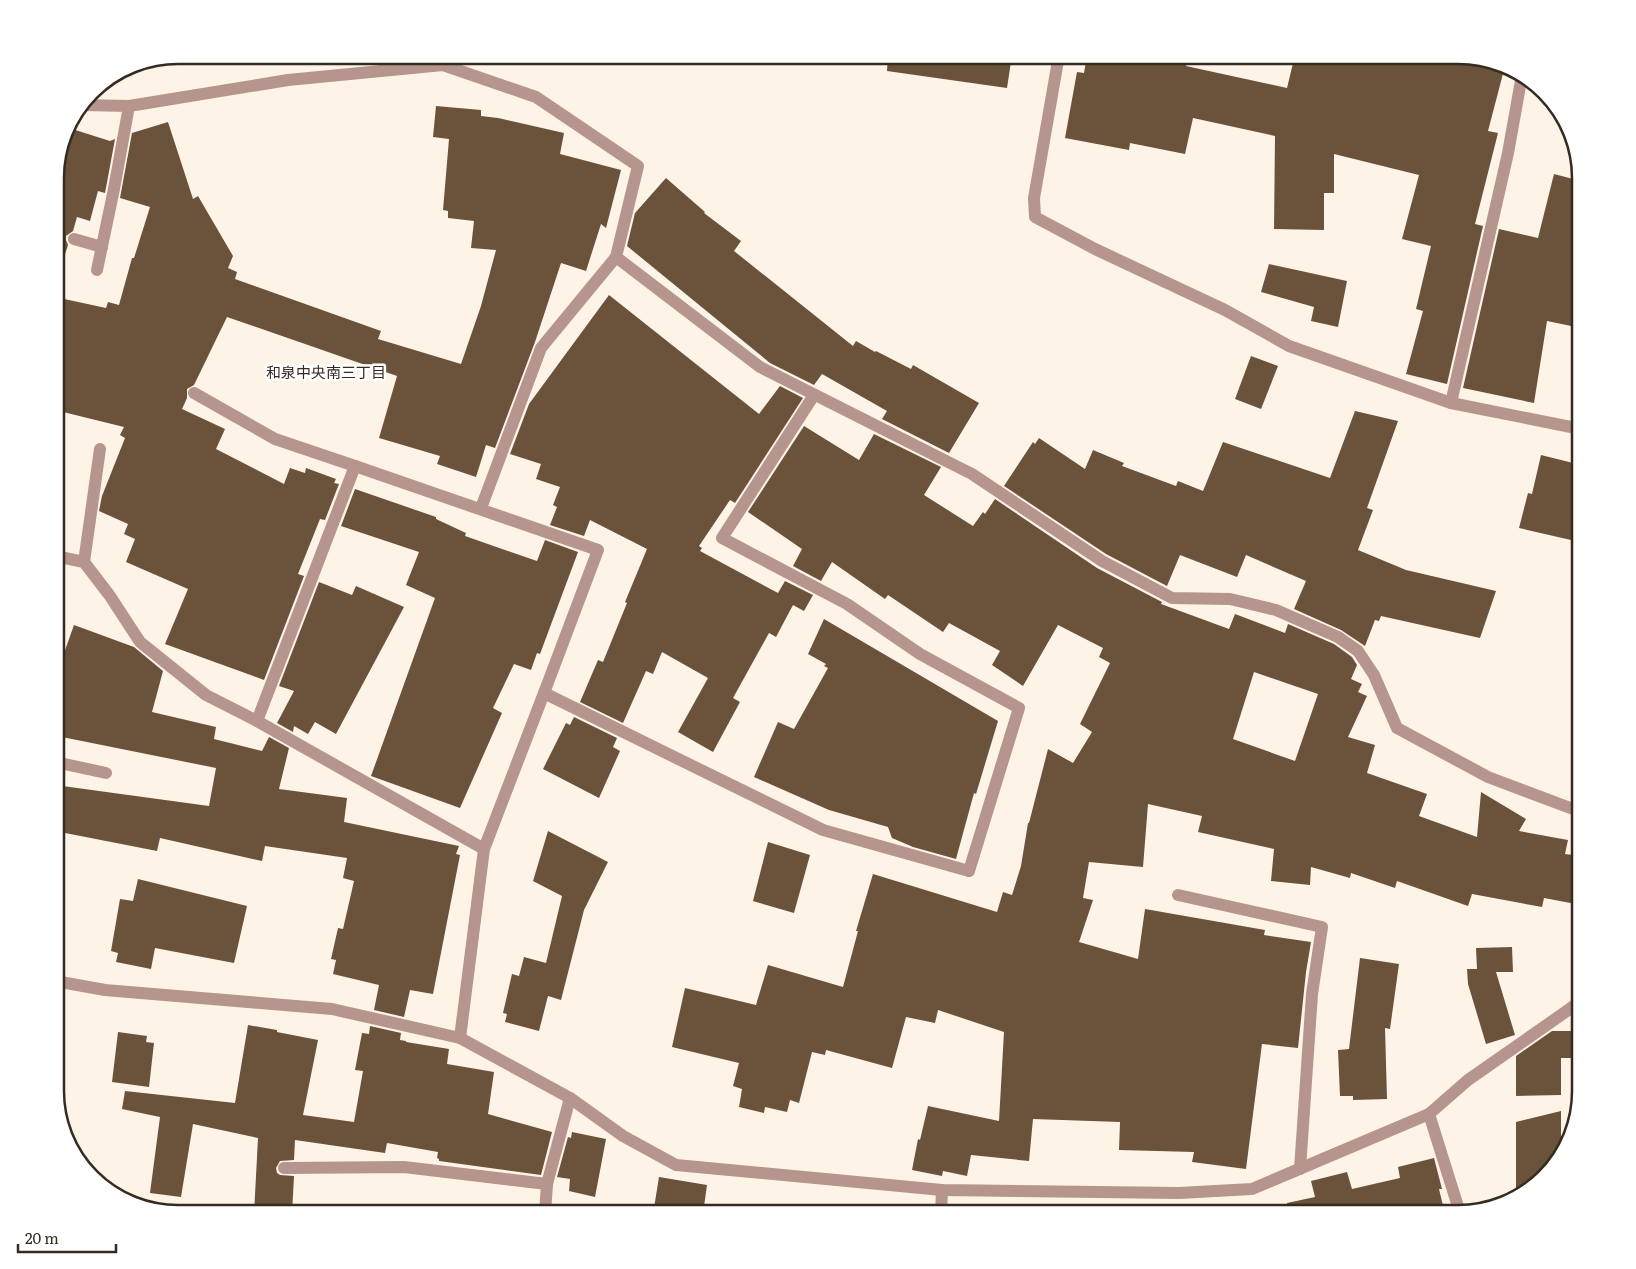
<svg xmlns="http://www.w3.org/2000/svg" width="1636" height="1269" font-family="Literata,'Noto Sans JP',serif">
  <rect width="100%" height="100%" fill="#fef3e7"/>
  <g fill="#6a533a" fill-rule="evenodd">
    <path d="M 888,55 L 1012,55 L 1007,88 L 887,71 Z"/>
    <path d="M 1087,55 L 1189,55 L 1186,66 L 1287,88 L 1295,55 L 1458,55 L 1498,62 L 1505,66 L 1488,131 L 1498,133 L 1475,224 L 1483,226 L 1447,384 L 1406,374 L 1423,311 L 1416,309 L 1431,246 L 1402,239 L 1419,175 L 1334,154 L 1334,193 L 1324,193 L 1324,230 L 1274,229 L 1275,136 L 1193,118 L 1185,154 L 1130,143 L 1129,150 L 1065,138 L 1077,72 L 1084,73 Z"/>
    <path d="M 436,106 L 481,110 L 481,116 L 498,118 L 564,133 L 560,154 L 621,170 L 606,228 L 601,224 L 586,271 L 561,263 L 535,342 L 495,448 L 486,445 L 476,477 L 437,464 L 440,456 L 379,438 L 397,376 L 227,317 L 194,385 L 187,389 L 187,398 L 182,409 L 225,429 L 216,449 L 284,484 L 290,468 L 305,473 L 306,468 L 336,479 L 334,483 L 339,484 L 325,520 L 320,519 L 298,574 L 304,576 L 264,680 L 165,644 L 188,589 L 126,562 L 135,539 L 124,534 L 128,524 L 99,511 L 102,496 L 125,438 L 120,435 L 124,427 L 55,410 L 55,297 L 106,308 L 108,302 L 119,305 L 132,258 L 134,258 L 150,207 L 120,198 L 132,133 L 168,122 L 193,199 L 198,196 L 233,256 L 228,268 L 237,272 L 235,279 L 381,331 L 378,339 L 461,364 L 481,306 L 496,250 L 471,248 L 474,221 L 448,218 L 448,211 L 443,210 L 449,139 L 433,137 Z"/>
    <path d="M 69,128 L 110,141 L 115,139 L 105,193 L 98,191 L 90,221 L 77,217 L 73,231 L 66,236 L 66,240 L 68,245 L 61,267 L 55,266 L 55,170 Z"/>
    <path d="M 1554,174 L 1581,181 L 1581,222 L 1575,245 L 1581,246 L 1581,328 L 1547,321 L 1534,403 L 1463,388 L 1499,229 L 1538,238 Z"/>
    <path d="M 666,178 L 705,212 L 704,213 L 741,241 L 734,251 L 853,346 L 856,341 L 875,352 L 876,351 L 911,369 L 913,365 L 979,403 L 949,453 L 882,419 L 887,411 L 822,374 L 814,385 L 770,363 L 627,246 L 635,213 Z"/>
    <path d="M 1269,264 L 1347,281 L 1338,327 L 1311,321 L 1314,307 L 1261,292 Z"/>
    <path d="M 609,295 L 759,414 L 780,386 L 803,398 L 735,503 L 730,500 L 699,546 L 702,548 L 700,551 L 778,593 L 785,581 L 813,595 L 804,611 L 793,605 L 776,637 L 769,633 L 733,698 L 740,702 L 713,752 L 678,732 L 708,678 L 662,652 L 653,674 L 646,671 L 623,723 L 580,702 L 598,660 L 603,662 L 627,603 L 625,602 L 647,549 L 590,520 L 584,536 L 550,525 L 557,507 L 553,505 L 560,487 L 536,479 L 541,464 L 510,454 L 529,404 Z"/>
    <path d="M 1251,356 L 1278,366 L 1261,409 L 1235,399 Z"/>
    <path d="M 1355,411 L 1398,421 L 1367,508 L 1373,510 L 1358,550 L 1406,570 L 1496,591 L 1480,638 L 1381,616 L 1379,621 L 1375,620 L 1365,646 L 1341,630 L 1294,609 L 1306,581 L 1246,555 L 1237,577 L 1180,555 L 1167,586 L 1106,554 L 1004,486 L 1033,442 L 1035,444 L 1039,438 L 1085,469 L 1093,450 L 1124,463 L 1122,466 L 1176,486 L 1178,481 L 1203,491 L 1223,442 L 1330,478 Z"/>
    <path d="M 804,426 L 859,460 L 874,434 L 941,467 L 924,495 L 973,526 L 983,512 L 985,514 L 995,499 L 1097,568 L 1162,602 L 1161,604 L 1229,629 L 1235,614 L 1285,633 L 1288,624 L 1334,644 L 1352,657 L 1357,665 L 1351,679 L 1362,684 L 1358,692 L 1367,696 L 1348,737 L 1375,745 L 1367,773 L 1427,794 L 1419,816 L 1477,837 L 1481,792 L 1526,819 L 1519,831 L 1568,840 L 1565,854 L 1581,856 L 1581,905 L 1544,898 L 1542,907 L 1472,894 L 1468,906 L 1397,881 L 1395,888 L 1351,873 L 1350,878 L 1311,867 L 1310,885 L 1271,881 L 1274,849 L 1198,832 L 1202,816 L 1148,804 L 1143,867 L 1089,862 L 1083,898 L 1093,900 L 1079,942 L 1138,959 L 1145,909 L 1265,930 L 1264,935 L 1311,942 L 1306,972 L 1298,1048 L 1262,1044 L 1246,1169 L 1192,1162 L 1194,1152 L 1119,1150 L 1120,1122 L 1033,1119 L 1029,1161 L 971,1155 L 967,1176 L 943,1171 L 942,1176 L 912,1170 L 918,1139 L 920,1140 L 928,1106 L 999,1121 L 1004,1032 L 938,1010 L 935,1023 L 906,1017 L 892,1068 L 826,1050 L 825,1055 L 812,1052 L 799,1103 L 790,1100 L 787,1112 L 765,1107 L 764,1113 L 739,1107 L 742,1089 L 733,1086 L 739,1063 L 672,1047 L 685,988 L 756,1005 L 768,965 L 843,987 L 858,931 L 856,931 L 873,874 L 997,912 L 1003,892 L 1012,895 L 1021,866 L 1028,823 L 1029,823 L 1048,749 L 1073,763 L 1092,732 L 1080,724 L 1110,663 L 1099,657 L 1103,648 L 1058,625 L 1023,686 L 992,665 L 1000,651 L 949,623 L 943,632 L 888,595 L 885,599 L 832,562 L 821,581 L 793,566 L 802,549 L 748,512 ZM 1254,672 L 1318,694 L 1295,761 L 1233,739 Z"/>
    <path d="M 1541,455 L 1581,465 L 1581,526 L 1574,525 L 1571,540 L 1519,528 L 1528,493 L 1532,494 Z"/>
    <path d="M 355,489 L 436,517 L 436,519 L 466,533 L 465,536 L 537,561 L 545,540 L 578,552 L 540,654 L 537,653 L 531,670 L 514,664 L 493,708 L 502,713 L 460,808 L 371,776 L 435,598 L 406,585 L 419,552 L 341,526 Z"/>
    <path d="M 319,582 L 352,595 L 356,586 L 404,607 L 336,734 L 315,722 L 308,734 L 294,726 L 293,732 L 277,723 L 294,691 L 279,686 Z"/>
    <path d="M 824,619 L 998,721 L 976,794 L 974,793 L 956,859 L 913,847 L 892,838 L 888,827 L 829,810 L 754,777 L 778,722 L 794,729 L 828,668 L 824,666 L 826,664 L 808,654 Z"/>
    <path d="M 74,625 L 134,647 L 163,671 L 152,712 L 216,727 L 214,739 L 262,751 L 269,737 L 289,748 L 279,789 L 347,798 L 344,822 L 459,846 L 456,854 L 460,855 L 433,994 L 410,990 L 404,1017 L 374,1010 L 379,985 L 333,974 L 336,960 L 331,959 L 338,928 L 343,929 L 354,881 L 343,878 L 347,858 L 265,846 L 262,861 L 160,838 L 157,851 L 55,831 L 55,785 L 209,806 L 216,768 L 57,736 L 59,725 L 55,724 L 55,721 L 64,673 L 58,670 Z"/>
    <path d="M 574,717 L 617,738 L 613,747 L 620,751 L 599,798 L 543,769 L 566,723 L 570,725 Z"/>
    <path d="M 548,831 L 608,862 L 584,910 L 561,1000 L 548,996 L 539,1031 L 505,1022 L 507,1014 L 503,1013 L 512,974 L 519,976 L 524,957 L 546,963 L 562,896 L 533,881 Z"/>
    <path d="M 768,842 L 810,855 L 794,913 L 753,901 Z"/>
    <path d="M 138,879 L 247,906 L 234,963 L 155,948 L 151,969 L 116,962 L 118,953 L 111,951 L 120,899 L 133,901 Z"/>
    <path d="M 1512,947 L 1513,972 L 1496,972 L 1515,1035 L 1486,1044 L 1468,984 L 1467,969 L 1477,969 L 1476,948 Z"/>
    <path d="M 1360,958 L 1399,964 L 1390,1029 L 1385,1028 L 1387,1099 L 1353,1100 L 1353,1096 L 1340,1096 L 1338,1050 L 1349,1049 Z"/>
    <path d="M 248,1025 L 277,1030 L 277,1032 L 318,1040 L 303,1115 L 354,1122 L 363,1071 L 355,1070 L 362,1033 L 369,1034 L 370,1026 L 401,1033 L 400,1040 L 406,1041 L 406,1042 L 449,1049 L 447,1064 L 494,1072 L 488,1114 L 552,1132 L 541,1175 L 439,1161 L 439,1159 L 437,1158 L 438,1152 L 387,1143 L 385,1153 L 295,1140 L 294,1160 L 280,1161 L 276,1168 L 277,1173 L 280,1175 L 294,1176 L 292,1214 L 254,1214 L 258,1138 L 193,1124 L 181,1197 L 150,1193 L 160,1117 L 122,1109 L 125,1091 L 235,1103 Z"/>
    <path d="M 1552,1031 L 1581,1031 L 1581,1058 L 1561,1058 L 1561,1095 L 1516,1096 L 1516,1056 Z"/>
    <path d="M 118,1032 L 147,1036 L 146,1042 L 154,1043 L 149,1087 L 112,1082 Z"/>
    <path d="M 1561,1111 L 1561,1156 L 1555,1166 L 1516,1198 L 1516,1122 Z"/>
    <path d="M 572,1132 L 606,1139 L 595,1197 L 569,1191 L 570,1179 L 557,1177 L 568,1137 L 571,1138 Z"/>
    <path d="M 1434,1158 L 1442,1189 L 1439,1189 L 1445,1214 L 1391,1214 L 1388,1205 L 1359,1212 L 1359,1214 L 1288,1214 L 1287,1203 L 1315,1197 L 1311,1181 L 1347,1172 L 1352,1189 L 1400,1178 L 1398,1167 Z"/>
    <path d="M 659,1177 L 707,1185 L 703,1214 L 653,1214 Z"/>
  </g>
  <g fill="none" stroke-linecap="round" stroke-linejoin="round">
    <g stroke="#b7958f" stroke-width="12">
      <path d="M 74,239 L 102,247"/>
      <path d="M 97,270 L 114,189 L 129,106"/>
      <path d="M 194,393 L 275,439 L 355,466"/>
      <path d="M 814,395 L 722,538 L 847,604 L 920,654 L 1019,708 L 969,871"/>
      <path d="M 84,562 L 100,449"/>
      <path d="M 55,762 L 106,773"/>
      <path d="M 1178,895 L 1322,927 L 1312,994 L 1300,1169"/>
      <path d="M 284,1168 L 404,1167 L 547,1184"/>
    </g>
    <g stroke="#b7958f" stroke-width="12">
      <path d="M 1059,55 L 1034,198 L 1035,217 L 1095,249 L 1225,310 L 1289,346 L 1451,403 L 1581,429"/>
      <path d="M 82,105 L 129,106 L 288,80 L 443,65 L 536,97 L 638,166 L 616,257"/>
      <path d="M 1451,403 L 1508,153 L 1522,75"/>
      <path d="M 481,508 L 541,348 L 616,257 L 760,367 L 972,474 L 1102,561 L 1172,598 L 1230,599 L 1276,610 L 1338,637 L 1358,651 L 1374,675 L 1397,728 L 1488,777 L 1581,812"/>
      <path d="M 55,556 L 84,562 L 110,596 L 140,642 L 206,695 L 257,721 L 484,849"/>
      <path d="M 257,721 L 355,466 L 598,550 L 544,693"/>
      <path d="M 55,981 L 105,990 L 332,1009 L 460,1038 L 570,1098 L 623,1136 L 676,1165 L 942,1190 L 1179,1193 L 1252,1189 L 1429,1114 L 1468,1080 L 1581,1001"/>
      <path d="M 460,1038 L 484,849 L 544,693 L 823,830 L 969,871"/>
      <path d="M 1429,1114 L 1460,1213"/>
      <path d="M 545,1214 L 547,1184 L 570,1098"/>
      <path d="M 941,1214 L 942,1190"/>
    </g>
  </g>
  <g text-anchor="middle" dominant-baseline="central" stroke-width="5" stroke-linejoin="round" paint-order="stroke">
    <g font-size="15" fill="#352b20" stroke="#fff">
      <text x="326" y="371">和泉中央南三丁目</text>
    </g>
  </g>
  <path d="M0 0H1636V1269H0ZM178 64H1458A114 114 0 0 1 1572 178V1091A114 114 0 0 1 1458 1205H178A114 114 0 0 1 64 1091V178A114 114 0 0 1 178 64Z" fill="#fff" fill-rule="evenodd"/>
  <path fill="none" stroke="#352b20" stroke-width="2.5" d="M178 64H1458A114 114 0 0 1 1572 178V1091A114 114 0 0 1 1458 1205H178A114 114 0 0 1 64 1091V178A114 114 0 0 1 178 64Z"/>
  <path d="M18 1244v8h98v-8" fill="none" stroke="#352b20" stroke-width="2.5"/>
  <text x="25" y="1244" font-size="15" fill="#352b20" stroke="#ffffff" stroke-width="4" paint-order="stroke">20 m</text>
</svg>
